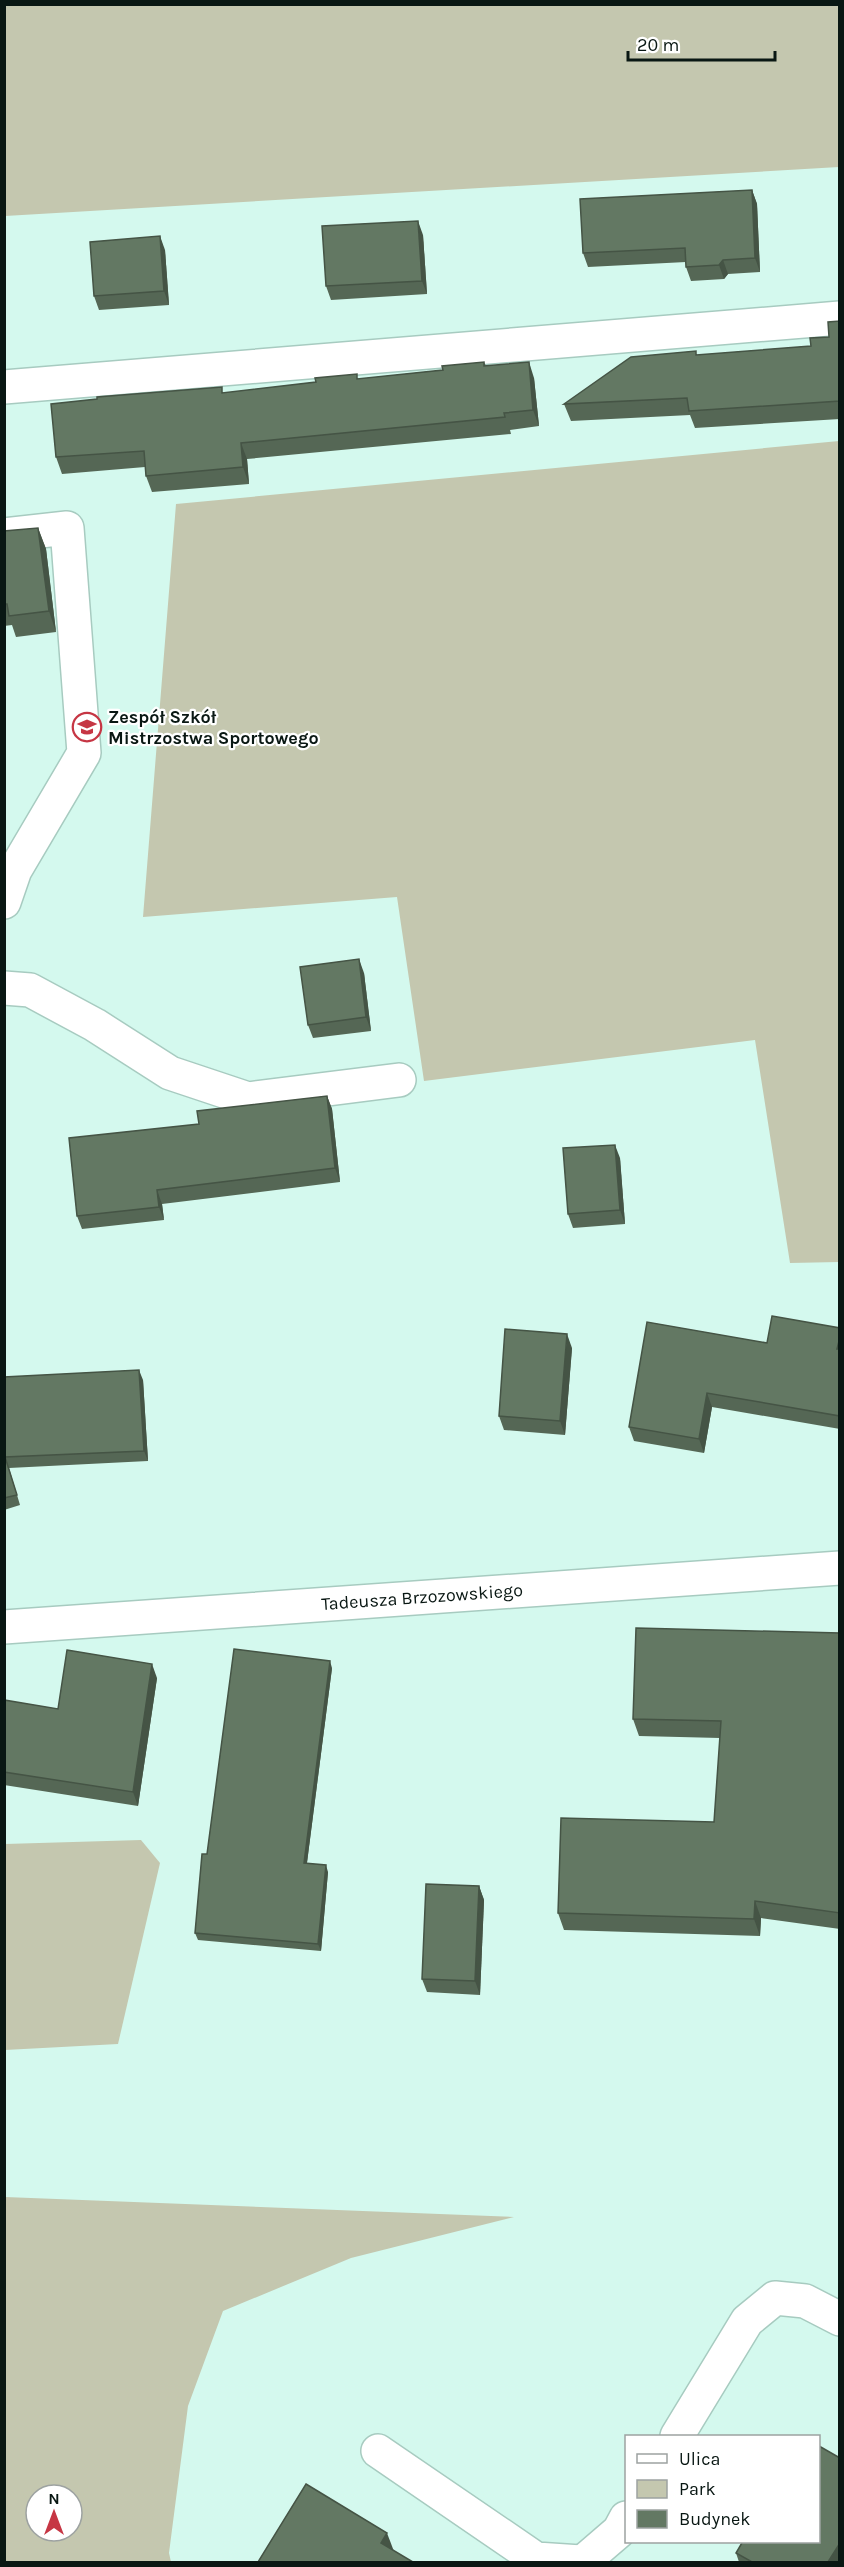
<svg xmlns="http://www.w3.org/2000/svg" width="844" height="2567" font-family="Karla,sans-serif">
  <rect width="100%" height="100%" fill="#d4f9ee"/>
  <g fill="#c4c7af" fill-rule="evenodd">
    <path d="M 5,4 L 839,5 L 839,167 L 5,216 Z"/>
    <path d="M 839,441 L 839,1262 L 790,1263 L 755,1040 L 424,1081 L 397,897 L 143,917 L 176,504 Z"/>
    <path d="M 141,1840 L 160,1863 L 118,2044 L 5,2050 L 5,1844 Z"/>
    <path d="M 5,2197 L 514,2217 L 351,2258 L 223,2311 L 188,2406 L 169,2553 L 171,2562 L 5,2562 ZM 36,2495 L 72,2495 L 72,2531 L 36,2531 Z"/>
  </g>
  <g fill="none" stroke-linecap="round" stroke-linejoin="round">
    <g stroke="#a7cbc0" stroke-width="36">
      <g id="minor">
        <path d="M 4,387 L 840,318"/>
        <path d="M 4,535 L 67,528 L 84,753 L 15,870 L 4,902"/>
        <path d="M 4,988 L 30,990 L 95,1025 L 170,1073 L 248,1099 L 399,1080"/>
        <path d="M 4,1627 L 840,1568"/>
        <path d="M 677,2436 L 747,2321 L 775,2298 L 805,2301 L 840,2319"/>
        <path d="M 378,2451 L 536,2559 L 581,2562"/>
        <path d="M 583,2562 L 619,2531 L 626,2518"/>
      </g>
    </g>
    <use href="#minor" stroke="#fff" stroke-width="33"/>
  </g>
  <g fill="#556755">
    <path d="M 752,190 L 757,204 L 760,272 L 728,274 L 724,279 L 691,281 L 686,267 L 686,262 L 588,267 L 583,253 Z"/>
    <path d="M 423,235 L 427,294 L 331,300 L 326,286 Z"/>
    <path d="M 165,250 L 169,305 L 99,310 L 94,296 Z"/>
    <path d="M 840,321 L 840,419 L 695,428 L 690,415 L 571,421 L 564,404 L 698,355 L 811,346 L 829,337 Z"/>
    <path d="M 484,362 L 486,366 L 534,378 L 539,426 L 510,430 L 511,434 L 247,459 L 249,484 L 152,492 L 146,476 L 145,467 L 62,474 L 56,457 L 224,393 L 443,370 Z"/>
    <path d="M 38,528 L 46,549 L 56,632 L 16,637 L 12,625 L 4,626 L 4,531 Z"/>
    <path d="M 364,973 L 371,1031 L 313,1038 L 308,1025 Z"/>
    <path d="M 327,1096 L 332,1109 L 340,1182 L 162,1204 L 164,1220 L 82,1229 L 77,1216 L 199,1124 Z"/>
    <path d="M 620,1158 L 625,1224 L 573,1228 L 568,1214 Z"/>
    <path d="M 840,1328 L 840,1429 L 712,1407 L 704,1453 L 634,1441 L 629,1427 L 767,1343 Z"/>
    <path d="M 572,1348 L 565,1435 L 504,1430 L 499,1416 Z"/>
    <path d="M 4,1377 L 143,1380 L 148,1461 L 9,1468 L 20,1505 L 4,1510 Z"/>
    <path d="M 840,1633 L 840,1929 L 761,1918 L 760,1936 L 564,1930 L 558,1913 L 714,1822 L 720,1738 L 639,1736 L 633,1719 Z"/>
    <path d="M 332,1668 L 307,1863 L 328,1872 L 321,1951 L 198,1940 L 195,1933 L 207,1854 Z"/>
    <path d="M 157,1678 L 138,1806 L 4,1785 L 4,1700 L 58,1709 Z"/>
    <path d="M 479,1886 L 484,1900 L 480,1995 L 427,1992 L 422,1979 Z"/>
    <path d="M 736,2553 L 840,2562 L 739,2562 Z"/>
  </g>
  <g fill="#455445">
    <path d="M 752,190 L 757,204 L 760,272 L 755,258 Z"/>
    <path d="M 418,221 L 423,235 L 427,294 L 422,281 Z"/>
    <path d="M 160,236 L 165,250 L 169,305 L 164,291 Z"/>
    <path d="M 723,260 L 728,274 L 724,279 L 719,265 Z"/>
    <path d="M 529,362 L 534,378 L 539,426 L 533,410 Z"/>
    <path d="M 241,443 L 247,459 L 249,484 L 243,467 Z"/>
    <path d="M 38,528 L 46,549 L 56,632 L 49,611 Z"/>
    <path d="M 359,959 L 364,973 L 371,1031 L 366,1017 Z"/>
    <path d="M 327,1096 L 332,1109 L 340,1182 L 335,1168 Z"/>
    <path d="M 615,1145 L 620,1158 L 625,1224 L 620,1210 Z"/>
    <path d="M 157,1190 L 162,1204 L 164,1220 L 159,1207 Z"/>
    <path d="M 567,1334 L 572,1348 L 565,1435 L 560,1421 Z"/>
    <path d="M 139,1370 L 143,1380 L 148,1461 L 144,1451 Z"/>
    <path d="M 707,1393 L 712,1407 L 704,1453 L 699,1439 Z"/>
    <path d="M 330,1661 L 332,1668 L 306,1870 L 304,1863 Z"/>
    <path d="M 152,1664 L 157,1678 L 138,1806 L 133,1792 Z"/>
    <path d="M 326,1865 L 328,1872 L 321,1951 L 318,1944 Z"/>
    <path d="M 479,1886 L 484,1900 L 480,1995 L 475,1981 Z"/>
    <path d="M 755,1901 L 761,1918 L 760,1936 L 754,1919 Z"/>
    <path d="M 387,2533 L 395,2554 L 381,2543 Z"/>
    <path d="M 840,2543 L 840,2562 L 828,2562 Z"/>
  </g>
  <g fill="#637863" stroke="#455445" stroke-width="1.5">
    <path d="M 752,190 L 755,258 L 723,260 L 719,265 L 686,267 L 685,248 L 583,253 L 580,199 Z"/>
    <path d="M 418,221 L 422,281 L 326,286 L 322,226 Z"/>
    <path d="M 160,236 L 164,291 L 94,296 L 90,242 Z"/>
    <path d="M 840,321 L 840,401 L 689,411 L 687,398 L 564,404 L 631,357 L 696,351 L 696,355 L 811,346 L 810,338 L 829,337 L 828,322 Z"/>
    <path d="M 484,362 L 484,366 L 529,362 L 533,410 L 504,413 L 505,417 L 241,443 L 243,467 L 146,476 L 144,451 L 56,457 L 51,404 L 97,399 L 97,397 L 222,387 L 222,393 L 316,382 L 315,378 L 357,374 L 357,379 L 443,370 L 442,366 Z"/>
    <path d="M 38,528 L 49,611 L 9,616 L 7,604 L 4,604 L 4,531 Z"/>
    <path d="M 359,959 L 366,1017 L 308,1025 L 300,967 Z"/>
    <path d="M 327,1096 L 335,1168 L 157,1190 L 159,1207 L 77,1216 L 69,1138 L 199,1124 L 197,1111 Z"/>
    <path d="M 615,1145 L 620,1210 L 568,1214 L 563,1148 Z"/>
    <path d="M 772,1316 L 840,1328 L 840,1337 L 837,1349 L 840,1349 L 840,1416 L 707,1393 L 699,1439 L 629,1427 L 647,1322 L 767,1343 Z"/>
    <path d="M 505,1329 L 567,1334 L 560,1421 L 499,1416 Z"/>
    <path d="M 139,1370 L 144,1451 L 5,1457 L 17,1495 L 4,1498 L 4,1377 Z"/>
    <path d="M 636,1628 L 840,1633 L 840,1913 L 755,1901 L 754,1919 L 558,1913 L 561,1818 L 714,1822 L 721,1721 L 633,1719 Z"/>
    <path d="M 234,1649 L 330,1661 L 304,1863 L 326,1865 L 318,1944 L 195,1933 L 202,1854 L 207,1854 Z"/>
    <path d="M 67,1650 L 152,1664 L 133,1792 L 4,1772 L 4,1700 L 58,1709 Z"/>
    <path d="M 426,1884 L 479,1886 L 475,1981 L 422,1979 Z"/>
    <path d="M 819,2446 L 840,2458 L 840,2543 L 828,2562 L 752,2562 L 736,2553 L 743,2541 L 819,2541 Z"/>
    <path d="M 306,2484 L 387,2533 L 381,2543 L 413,2562 L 258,2562 Z"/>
  </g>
  <defs>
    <g id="school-ring" transform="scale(1.5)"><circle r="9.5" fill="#fff" stroke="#c63644" stroke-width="1.5"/><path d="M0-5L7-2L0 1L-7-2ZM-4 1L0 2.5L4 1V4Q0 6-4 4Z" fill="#c63644"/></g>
  </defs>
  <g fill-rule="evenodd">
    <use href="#school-ring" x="87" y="727"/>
  </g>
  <g text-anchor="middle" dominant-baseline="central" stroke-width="4.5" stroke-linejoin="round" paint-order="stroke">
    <g font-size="18" font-weight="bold" fill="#091713" stroke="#fff" text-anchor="start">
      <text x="108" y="717">Zespół Szkół<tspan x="108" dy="21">Mistrzostwa Sportowego</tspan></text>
    </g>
    <g font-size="18" fill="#091713" stroke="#fff">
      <text transform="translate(422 1597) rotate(-4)">Tadeusza Brzozowskiego</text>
    </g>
  </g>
  <rect width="844" height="2567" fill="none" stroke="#091713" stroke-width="12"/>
  <rect x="625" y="2435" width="195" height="108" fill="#ffffff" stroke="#9da2a1" stroke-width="1.5"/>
  <rect x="637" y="2454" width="30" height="9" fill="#ffffff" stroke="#9da2a1" stroke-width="1.5"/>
  <text x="679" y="2465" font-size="18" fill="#091713">Ulica</text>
  <rect x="637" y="2480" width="30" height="18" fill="#c4c7af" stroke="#9da2a1" stroke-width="1.5"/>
  <text x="679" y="2495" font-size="18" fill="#091713">Park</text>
  <rect x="637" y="2510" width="30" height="18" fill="#637863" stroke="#9da2a1" stroke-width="1.5"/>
  <text x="679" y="2525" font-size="18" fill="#091713">Budynek</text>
  <g transform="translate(54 2513)"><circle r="28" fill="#ffffff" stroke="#9da2a1" stroke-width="1.5"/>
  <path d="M0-4.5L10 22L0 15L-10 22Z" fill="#c63644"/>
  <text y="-9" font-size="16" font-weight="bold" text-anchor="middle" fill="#091713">N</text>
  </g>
  <path d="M628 51v9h147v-9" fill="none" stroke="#091713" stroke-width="3"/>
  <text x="637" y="51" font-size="18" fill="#091713" stroke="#ffffff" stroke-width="4.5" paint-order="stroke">20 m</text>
</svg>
